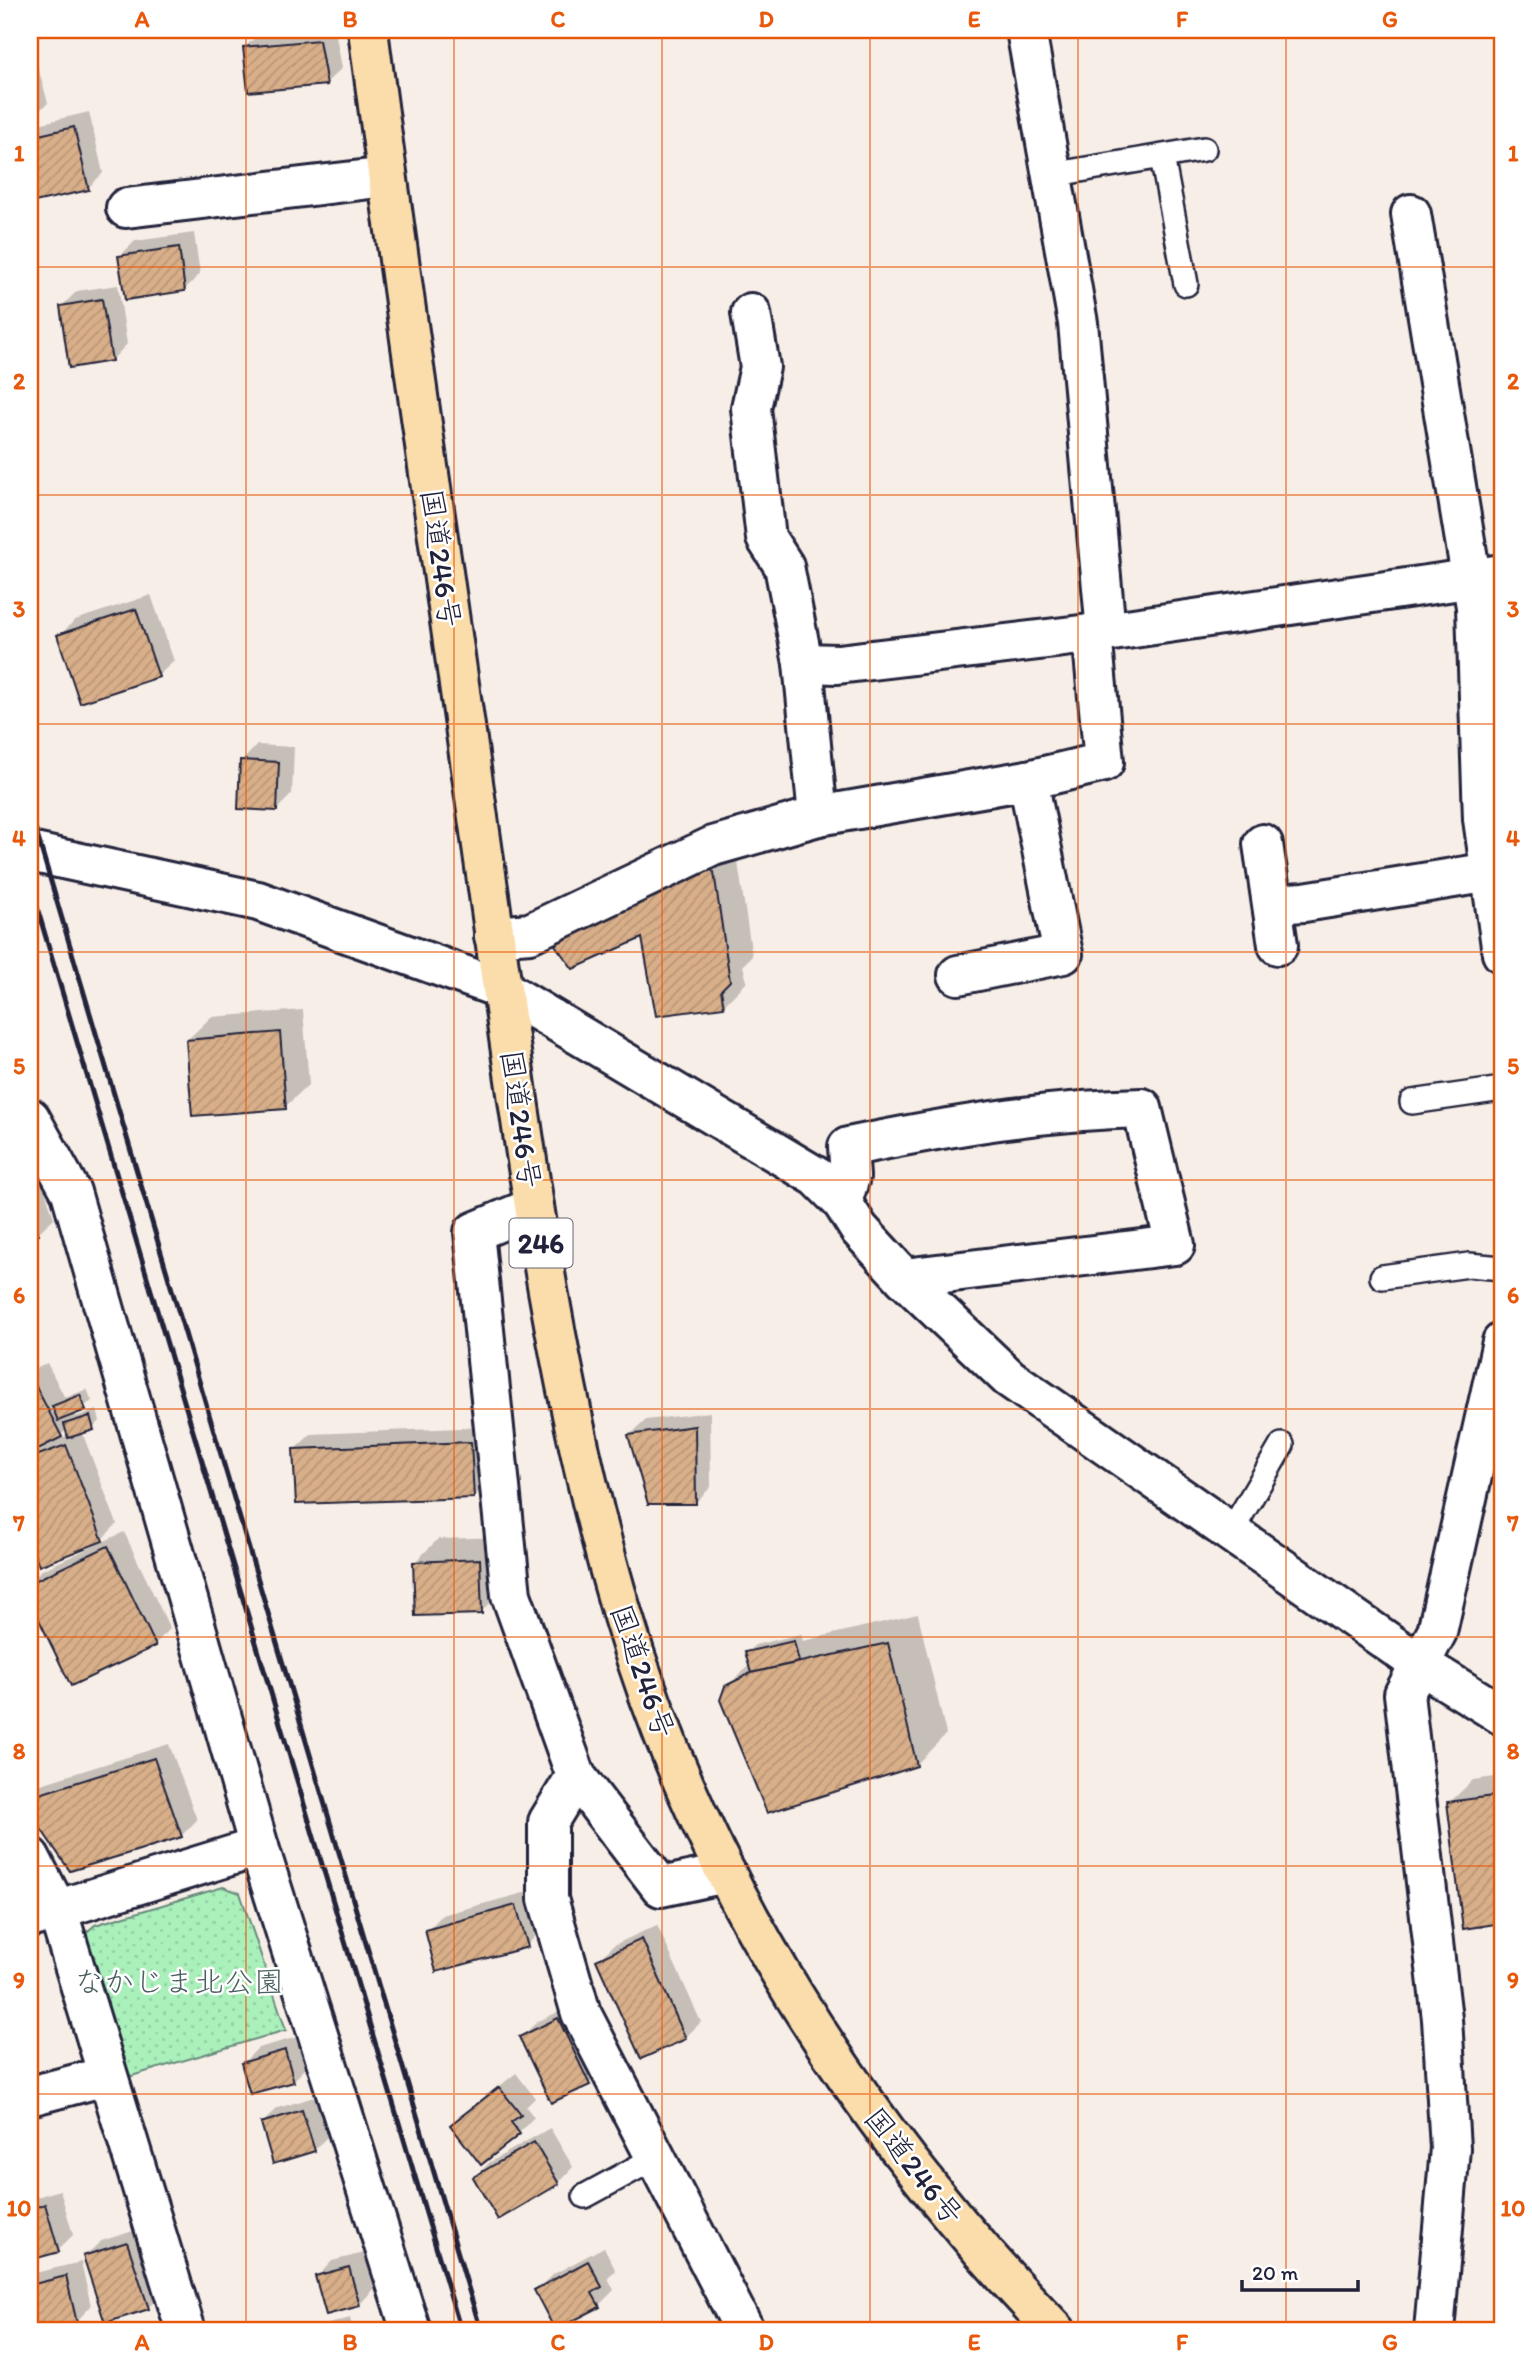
<svg xmlns="http://www.w3.org/2000/svg" width="1532" height="2361" font-family="Itim,'Klee One',sans-serif">
  <defs>
    <pattern id="grass-dots" width="8" height="8" patternUnits="userSpaceOnUse" patternTransform="scale(1.75)"><rect width="8" height="8" fill="#aaf0bb"/><path d="M2 2h.1M6 6h.1" fill="none" stroke="#92cea2" stroke-width="1.8" stroke-linecap="round"/></pattern>
    <pattern id="building-hatch" width="6" height="6" patternUnits="userSpaceOnUse" patternTransform="scale(1.75)"><rect width="6" height="6" fill="#d8af89"/><path d="M-1 1l2-2M0 6l6-6M5 7l2-2" fill="none" stroke="#b99677"/></pattern>
  </defs>
  <rect width="100%" height="100%" fill="#f7efe7"/>
  <filter id="ink" filterUnits="userSpaceOnUse"><feTurbulence type="fractalNoise" baseFrequency=".0143" numOctaves="2"/><feDisplacementMap in="SourceGraphic" scale="14" xChannelSelector="R" yChannelSelector="G"/><feConvolveMatrix kernelMatrix="1 2 1 2 8 2 1 2 1" color-interpolation-filters="sRGB"/></filter>
  <g filter="url(#ink)">
    <path fill="url(#grass-dots)" stroke="#66897b" stroke-width="2" d="M 223,1887 L 240,1893 L 286,2030 L 125,2078 L 82,1936 L 95,1925 Z"/>
    <g fill="#0003" fill-rule="evenodd">
      <path d="M 284,30 L 335,30 L 342,68 L 326,83 L 245,47 L 261,32 Z"/>
      <path d="M 32,46 L 48,103 L 30,119 L 30,47 Z"/>
      <path d="M 89,112 L 103,173 L 88,188 L 30,202 L 30,126 Z"/>
      <path d="M 194,233 L 200,274 L 184,290 L 120,256 L 135,241 Z"/>
      <path d="M 118,285 L 127,344 L 112,360 L 61,307 L 77,291 Z"/>
      <path d="M 151,595 L 174,661 L 158,676 L 59,636 L 75,620 Z"/>
      <path d="M 257,745 L 294,747 L 292,794 L 277,809 L 242,761 Z"/>
      <path d="M 736,849 L 752,956 L 743,965 L 747,982 L 724,1005 L 658,1014 L 643,935 L 573,967 Z"/>
      <path d="M 303,1010 L 309,1084 L 285,1107 L 187,1040 L 211,1017 Z"/>
      <path d="M 34,1157 L 54,1218 L 38,1233 L 30,1236 L 30,1159 Z"/>
      <path d="M 30,1342 L 34,1354 L 30,1359 Z"/>
      <path d="M 47,1363 L 65,1398 L 87,1389 L 92,1401 L 73,1413 L 75,1417 L 97,1410 L 100,1421 L 93,1428 L 82,1432 L 117,1524 L 100,1541 L 40,1564 L 30,1538 L 30,1372 ZM 67,1429 L 69,1435 L 56,1440 Z"/>
      <path d="M 710,1412 L 711,1487 L 696,1502 L 630,1435 L 646,1420 Z"/>
      <path d="M 486,1427 L 489,1481 L 474,1496 L 295,1449 L 311,1434 Z"/>
      <path d="M 124,1532 L 170,1629 L 155,1644 L 71,1684 L 30,1597 L 30,1582 L 40,1571 Z"/>
      <path d="M 502,1537 L 504,1589 L 481,1612 L 415,1562 L 438,1539 Z"/>
      <path d="M 918,1614 L 946,1734 L 916,1765 L 727,1687 L 750,1664 L 747,1652 L 755,1645 L 801,1634 L 803,1641 Z"/>
      <path d="M 169,1744 L 197,1820 L 181,1836 L 71,1869 L 30,1810 L 30,1794 L 38,1785 Z"/>
      <path d="M 1502,1776 L 1502,1921 L 1465,1927 L 1449,1803 L 1473,1780 Z"/>
      <path d="M 531,1891 L 542,1930 L 527,1945 L 427,1931 L 442,1915 Z"/>
      <path d="M 657,1925 L 701,2022 L 685,2038 L 598,1960 L 614,1945 Z"/>
      <path d="M 574,2004 L 605,2068 L 589,2083 L 552,2101 L 521,2037 L 537,2022 Z"/>
      <path d="M 301,2036 L 309,2065 L 294,2080 L 251,2092 L 243,2063 L 258,2048 Z"/>
      <path d="M 516,2073 L 535,2098 L 526,2107 L 534,2117 L 519,2133 L 452,2125 Z"/>
      <path d="M 317,2096 L 330,2134 L 314,2150 L 262,2123 L 278,2108 Z"/>
      <path d="M 550,2128 L 573,2167 L 558,2183 L 475,2177 L 490,2162 Z"/>
      <path d="M 60,2190 L 73,2235 L 58,2250 L 30,2258 L 30,2199 Z"/>
      <path d="M 143,2228 L 163,2292 L 148,2308 L 85,2256 L 101,2241 Z"/>
      <path d="M 604,2247 L 616,2271 L 608,2278 L 614,2290 L 599,2305 L 556,2328 L 536,2290 L 552,2275 Z"/>
      <path d="M 364,2253 L 374,2289 L 359,2305 L 317,2277 L 332,2261 Z"/>
      <path d="M 81,2262 L 91,2306 L 76,2322 L 30,2331 L 30,2277 L 35,2273 Z"/>
      <path d="M 350,2318 L 353,2331 L 319,2331 L 326,2325 Z"/>
      <path d="M 99,2326 L 101,2331 L 79,2331 Z"/>
    </g>
    <g fill="url(#building-hatch)" stroke="#22223b" stroke-width="2">
      <path d="M 319,40 L 327,85 L 248,92 L 243,47 Z"/>
      <path d="M 74,127 L 89,190 L 30,203 L 30,137 Z"/>
      <path d="M 179,247 L 185,291 L 125,300 L 118,256 Z"/>
      <path d="M 102,299 L 112,361 L 69,368 L 60,306 Z"/>
      <path d="M 136,609 L 159,677 L 80,703 L 57,635 Z"/>
      <path d="M 240,760 L 279,762 L 277,811 L 238,809 Z"/>
      <path d="M 702,865 L 714,872 L 730,981 L 721,990 L 724,1007 L 656,1016 L 642,938 L 573,969 L 555,945 L 563,932 Z"/>
      <path d="M 280,1032 L 286,1109 L 192,1116 L 186,1040 Z"/>
      <path d="M 30,1205 L 39,1235 L 30,1238 Z"/>
      <path d="M 31,1377 L 62,1437 L 30,1453 L 30,1378 Z"/>
      <path d="M 80,1395 L 86,1410 L 58,1421 L 52,1406 Z"/>
      <path d="M 90,1416 L 94,1430 L 68,1438 L 64,1424 Z"/>
      <path d="M 695,1426 L 696,1504 L 648,1504 L 628,1435 Z"/>
      <path d="M 471,1442 L 474,1498 L 296,1504 L 293,1449 Z"/>
      <path d="M 66,1445 L 103,1541 L 39,1566 L 30,1543 L 30,1458 Z"/>
      <path d="M 108,1546 L 156,1646 L 71,1686 L 30,1601 L 30,1583 Z"/>
      <path d="M 480,1559 L 482,1614 L 415,1616 L 413,1562 Z"/>
      <path d="M 794,1641 L 799,1662 L 751,1673 L 745,1652 Z"/>
      <path d="M 888,1643 L 917,1766 L 767,1813 L 720,1700 L 725,1686 L 751,1673 Z"/>
      <path d="M 154,1758 L 182,1837 L 70,1871 L 30,1813 L 30,1797 Z"/>
      <path d="M 1501,1795 L 1502,1923 L 1463,1929 L 1447,1802 Z"/>
      <path d="M 516,1905 L 528,1947 L 436,1972 L 425,1930 Z"/>
      <path d="M 642,1939 L 686,2039 L 641,2059 L 596,1960 Z"/>
      <path d="M 558,2018 L 590,2085 L 551,2103 L 519,2037 Z"/>
      <path d="M 285,2050 L 294,2082 L 250,2094 L 241,2063 Z"/>
      <path d="M 499,2087 L 521,2115 L 511,2122 L 520,2134 L 481,2165 L 450,2125 Z"/>
      <path d="M 302,2110 L 315,2151 L 273,2164 L 261,2123 Z"/>
      <path d="M 534,2142 L 559,2184 L 498,2220 L 473,2177 Z"/>
      <path d="M 45,2204 L 59,2252 L 30,2260 L 30,2209 Z"/>
      <path d="M 127,2242 L 149,2309 L 105,2323 L 83,2256 Z"/>
      <path d="M 588,2261 L 602,2287 L 592,2293 L 600,2307 L 555,2330 L 534,2290 Z"/>
      <path d="M 349,2267 L 360,2306 L 326,2315 L 315,2276 Z"/>
      <path d="M 66,2276 L 77,2323 L 30,2331 L 30,2285 Z"/>
    </g>
    <g fill="none" stroke-linecap="round" stroke-linejoin="round">
      <g stroke="#22223b" stroke-width="28">
        <g id="service">
          <path d="M 1162,157 L 1186,284"/>
          <path d="M 1051,175 L 1204,149"/>
          <path d="M 1412,1102 L 1502,1089"/>
          <path d="M 1382,1277 L 1469,1265 L 1502,1268"/>
          <path d="M 1231,1532 L 1282,1445"/>
          <path d="M 585,2196 L 655,2158"/>
        </g>
      </g>
      <g stroke="#22223b" stroke-width="44">
        <g id="minor">
          <path d="M 1026,30 L 1078,323 L 1106,632"/>
          <path d="M 126,208 L 387,177"/>
          <path d="M 1411,214 L 1476,607 L 1483,819 L 1502,953"/>
          <path d="M 751,313 L 760,367 L 751,408 L 766,538 L 784,566 L 803,663 L 818,816"/>
          <path d="M 803,663 L 838,664 L 1106,632 L 1502,574"/>
          <path d="M 1263,844 L 1278,945"/>
          <path d="M 1273,904 L 1304,902 L 1491,872"/>
          <path d="M 494,936 L 530,933 L 713,846 L 818,816 L 1028,780 L 1104,762 L 1092,633"/>
          <path d="M 958,975 L 1063,954 L 1028,780"/>
          <path d="M 502,989 L 817,1177 L 842,1202 L 859,1229 L 904,1278 L 1009,1378 L 1421,1665 L 1502,1715"/>
          <path d="M 842,1202 L 850,1177 L 848,1147 C 945,1127 1042,1110 1142,1108 L 1175,1245 L 904,1278"/>
          <path d="M 534,1207 L 474,1232 L 511,1595 L 576,1776"/>
          <path d="M 30,1857 L 57,1909 L 186,2331"/>
          <path d="M 726,1873 L 661,1887 L 576,1776 L 548,1822 L 548,1899 L 581,2013 L 745,2331"/>
          <path d="M 30,1918 L 259,1847"/>
          <path d="M 30,2096 L 106,2076"/>
          <path d="M 1434,2331 L 1450,2148 L 1442,2019 L 1404,1694 L 1437,1632 L 1502,1342"/>
        </g>
      </g>
      <g stroke="#22223b" stroke-width="44">
        <g id="tertiary">
          <path d="M 30,852 L 258,901 L 502,989"/>
          <path d="M 30,1118 L 71,1192 L 259,1847 L 411,2331"/>
        </g>
      </g>
      <g stroke="#22223b" stroke-width="44">
        <path id="trunk" d="M 368,30 C 404,307 445,583 484,860 C 520,1111 549,1366 621,1610 C 700,1881 861,2130 1056,2331"/>
      </g>
      <use href="#service" stroke="#fff" stroke-width="23"/>
      <use href="#minor" stroke="#fff" stroke-width="38"/>
      <use href="#tertiary" stroke="#fff" stroke-width="38"/>
      <use href="#trunk" stroke="#faddab" stroke-width="38"/>
      <g stroke="#22223b" stroke-width="5">
        <path d="M 30,811 L 481,2331"/>
        <path d="M 30,884 L 461,2331"/>
      </g>
    </g>
  </g>
  <path fill="none" stroke="#e8590c" stroke-width="2" stroke-opacity="0.55" d="M 246,30 L 246,2331M 454,30 L 454,2331M 662,30 L 662,2331M 870,30 L 870,2331M 1078,30 L 1078,2331M 1286,30 L 1286,2331M 30,267 L 1502,267M 30,495 L 1502,495M 30,724 L 1502,724M 30,952 L 1502,952M 30,1180 L 1502,1180M 30,1409 L 1502,1409M 30,1637 L 1502,1637M 30,1866 L 1502,1866M 30,2094 L 1502,2094"/>
  <g text-anchor="middle" dominant-baseline="central" stroke-width="5" stroke-linejoin="round" paint-order="stroke">
    <rect fill="#fff" stroke="#646476" stroke-width="2" x="509.5" y="1218.5" width="63" height="49" rx="5"/>
    <g font-size="28" font-weight="bold" fill="#22223b">
      <text x="541" y="1243">246</text>
    </g>
    <g font-size="30" fill="#22223b" stroke="#fff">
      <text transform="translate(441 558) rotate(82)">国道246号</text>
      <text transform="translate(521 1119) rotate(82)">国道246号</text>
      <text transform="translate(643 1671) rotate(71)">国道246号</text>
      <text transform="translate(914 2166) rotate(52)">国道246号</text>
    </g>
    <g font-size="30" fill="#4b6061" stroke="#fff">
      <text x="179" y="1981">なかじま北公園</text>
    </g>
  </g>
  <rect width="1532" height="2361" fill="none" stroke="#fff" stroke-width="77"/>
  <path d="M1242 2280v10h116v-10" fill="none" stroke="#22223b" stroke-width="3.5"/>
  <text x="1252" y="2280" font-size="21" fill="#22223b" stroke="#ffffff" stroke-width="5" paint-order="stroke">20 m</text>
  <rect x="38" y="38" width="1456" height="2284" fill="none" stroke="#e8590c" stroke-width="2.5"/>
  <g font-size="23" text-anchor="middle" font-weight="bold" fill="#e8590c">
    <text x="142" y="27">A</text>
    <text x="350" y="27">B</text>
    <text x="558" y="27">C</text>
    <text x="766" y="27">D</text>
    <text x="974" y="27">E</text>
    <text x="1182" y="27">F</text>
    <text x="1390" y="27">G</text>
    <text x="19" y="161">1</text>
    <text x="1513" y="161">1</text>
    <text x="19" y="389">2</text>
    <text x="1513" y="389">2</text>
    <text x="19" y="617">3</text>
    <text x="1513" y="617">3</text>
    <text x="19" y="846">4</text>
    <text x="1513" y="846">4</text>
    <text x="19" y="1074">5</text>
    <text x="1513" y="1074">5</text>
    <text x="19" y="1303">6</text>
    <text x="1513" y="1303">6</text>
    <text x="19" y="1531">7</text>
    <text x="1513" y="1531">7</text>
    <text x="19" y="1759">8</text>
    <text x="1513" y="1759">8</text>
    <text x="19" y="1988">9</text>
    <text x="1513" y="1988">9</text>
    <text x="19" y="2216">10</text>
    <text x="1513" y="2216">10</text>
    <text x="142" y="2350">A</text>
    <text x="350" y="2350">B</text>
    <text x="558" y="2350">C</text>
    <text x="766" y="2350">D</text>
    <text x="974" y="2350">E</text>
    <text x="1182" y="2350">F</text>
    <text x="1390" y="2350">G</text>
  </g>
</svg>
